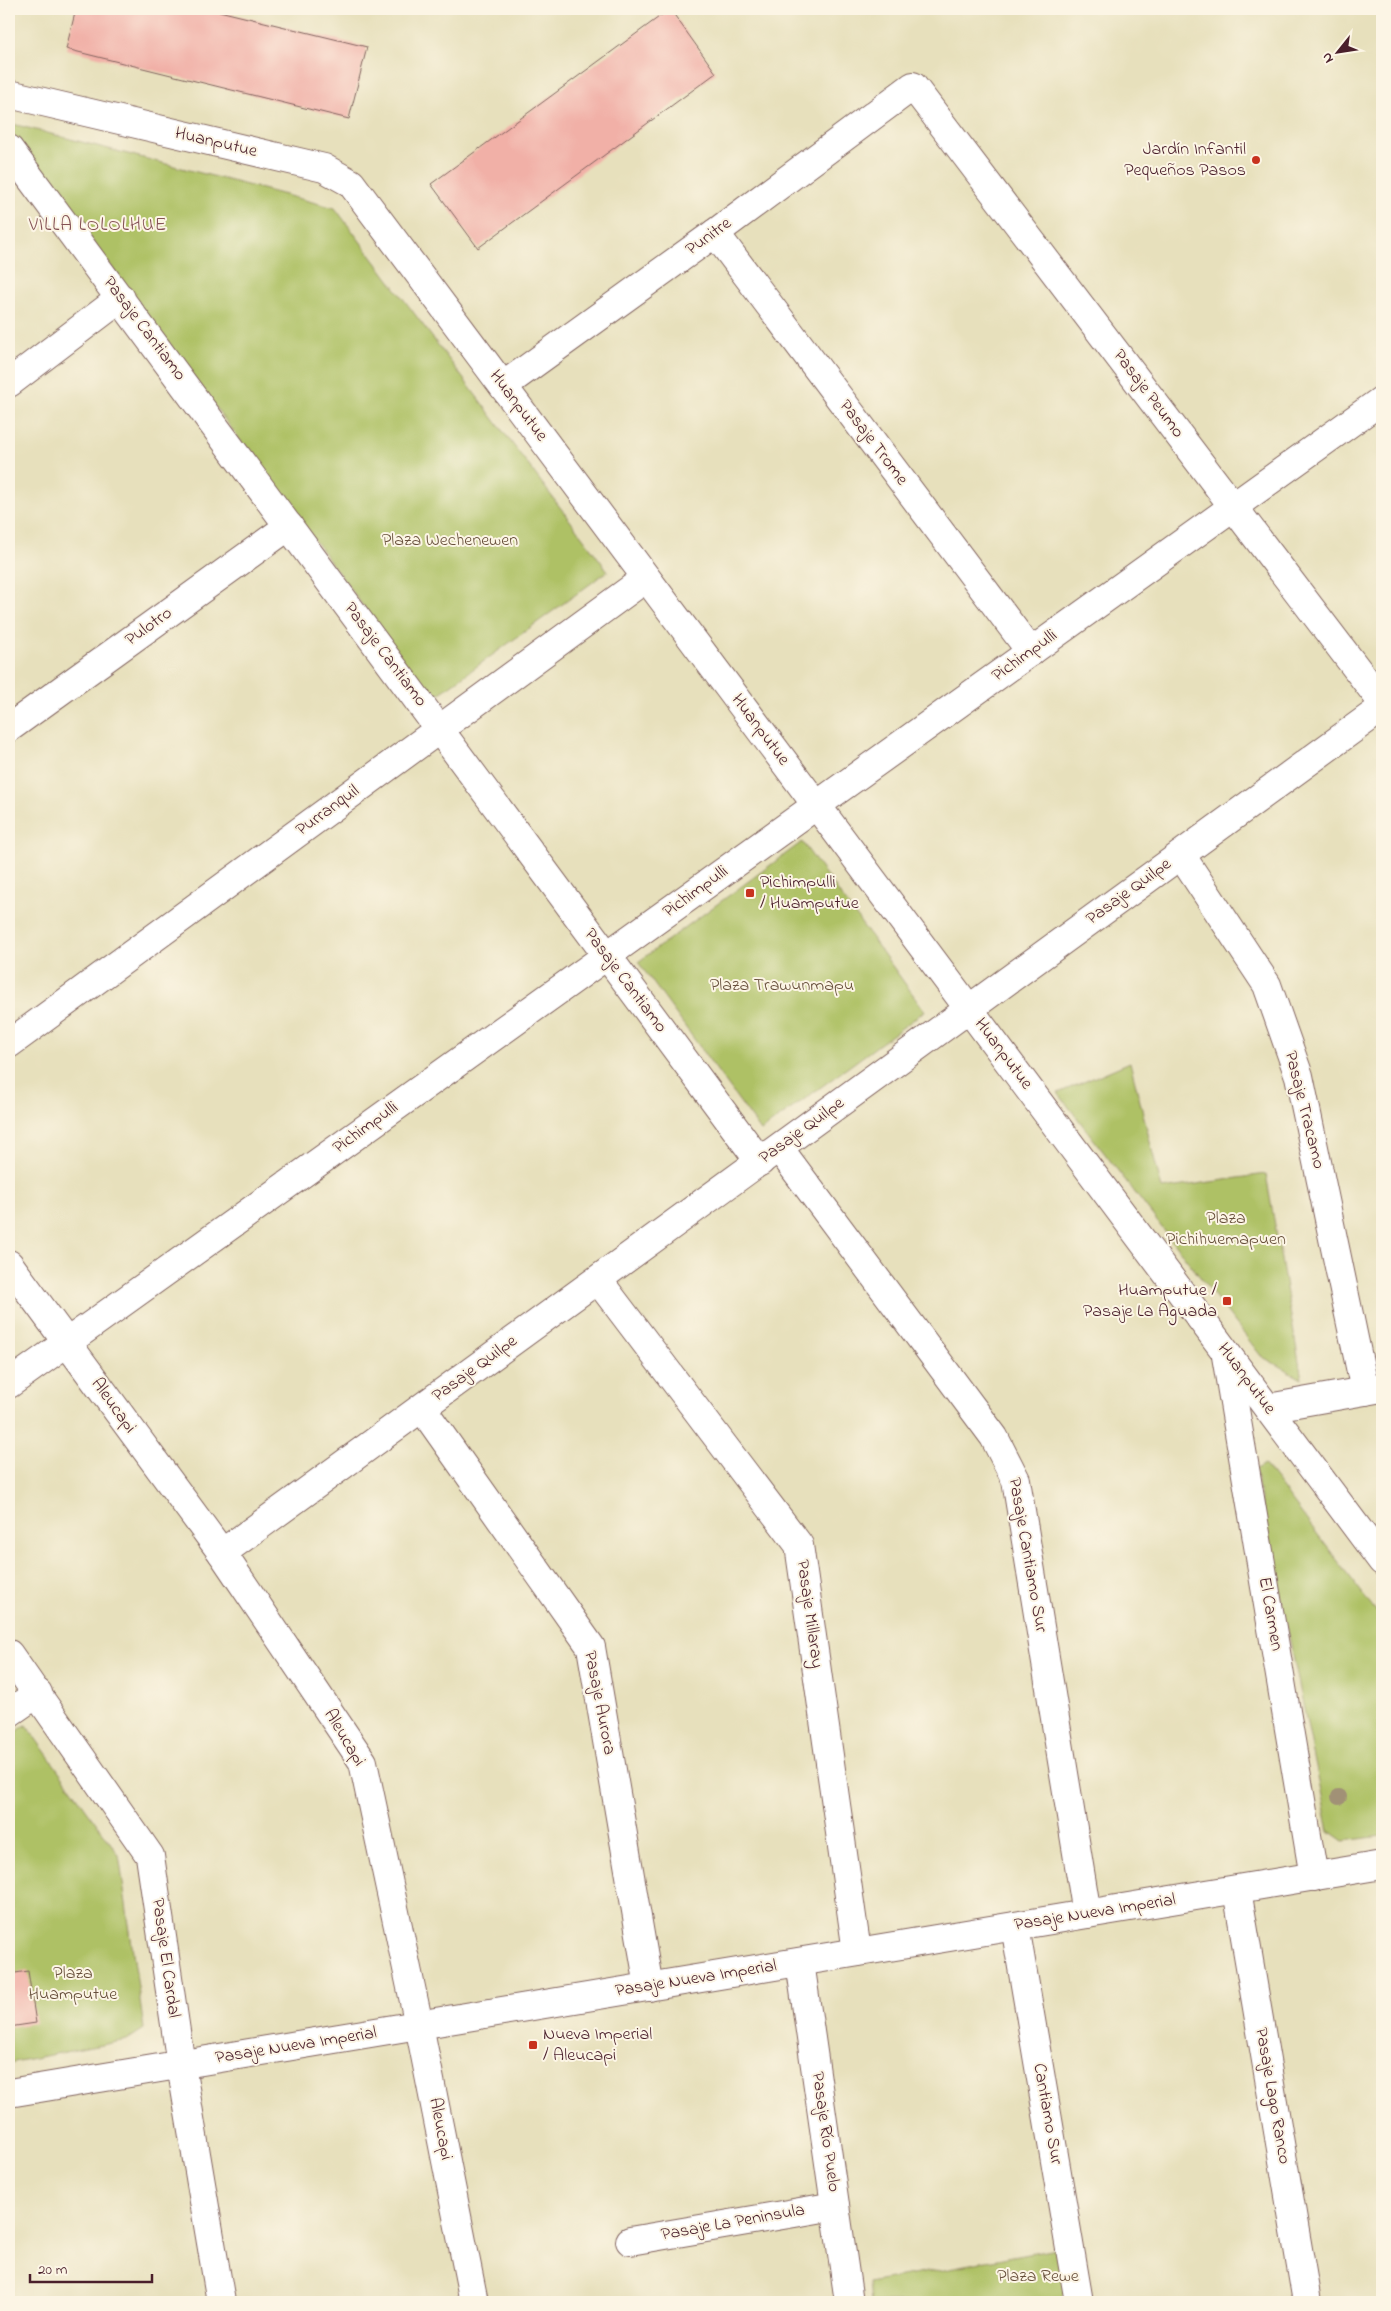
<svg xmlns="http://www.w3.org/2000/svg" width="1391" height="2311" font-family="'Indie Flower',sans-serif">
  <rect width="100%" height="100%" fill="#fcf5e5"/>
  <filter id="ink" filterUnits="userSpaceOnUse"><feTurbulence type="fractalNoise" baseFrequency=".02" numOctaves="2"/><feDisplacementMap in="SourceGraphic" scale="10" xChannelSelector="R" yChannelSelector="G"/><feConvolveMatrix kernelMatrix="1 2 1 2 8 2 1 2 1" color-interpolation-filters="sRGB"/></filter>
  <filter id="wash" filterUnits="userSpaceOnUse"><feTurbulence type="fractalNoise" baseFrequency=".0096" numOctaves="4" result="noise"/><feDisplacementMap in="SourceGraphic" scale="20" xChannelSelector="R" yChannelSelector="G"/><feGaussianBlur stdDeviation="1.12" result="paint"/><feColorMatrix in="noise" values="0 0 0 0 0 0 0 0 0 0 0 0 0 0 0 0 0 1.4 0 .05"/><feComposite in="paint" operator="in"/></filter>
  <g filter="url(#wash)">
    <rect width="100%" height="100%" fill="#e7e0bc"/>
    <g fill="#aec165" stroke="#7c7048">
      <path d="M 9,123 L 335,208 L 608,571 L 432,699 L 21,145 L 9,127 Z"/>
      <path d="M 802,842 L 925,1011 L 761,1131 L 638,962 Z"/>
      <path d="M 1130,1062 L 1162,1189 L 1266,1174 L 1302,1379 L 1261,1356 L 1058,1093 Z"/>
      <path d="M 1264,1464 L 1382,1619 L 1382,1836 L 1343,1841 L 1329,1831 L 1255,1470 Z"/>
      <path d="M 26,1725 L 119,1855 L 144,2029 L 127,2040 L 9,2063 L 9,1736 Z"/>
      <path d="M 1061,2247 L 1068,2302 L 871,2302 L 869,2283 Z"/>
    </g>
    <g id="blocks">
      <g fill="#f1b0a7">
        <path d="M 76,9 L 211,9 L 367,47 L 349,119 L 66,49 Z"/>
        <path d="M 670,9 L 716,73 L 478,248 L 431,184 Z"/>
        <path d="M 28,1971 L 36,2023 L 9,2027 L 9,1974 Z"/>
      </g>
    </g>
  </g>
  <g filter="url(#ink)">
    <use href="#blocks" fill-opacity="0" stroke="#81635e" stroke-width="1"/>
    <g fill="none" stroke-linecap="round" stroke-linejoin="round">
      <g stroke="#81635e" stroke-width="30">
        <g id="minor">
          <path d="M 9,94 L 324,168 L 351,183 L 1382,1561"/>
          <path d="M 9,149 L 760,1162"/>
          <path d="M 715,233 L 1031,652"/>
          <path d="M 9,383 L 121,298"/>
          <path d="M 503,386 L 715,233 L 913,86 L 1382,702"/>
          <path d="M 9,728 L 289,526"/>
          <path d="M 1181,855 L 1267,985 L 1299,1076 L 1365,1391"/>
          <path d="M 9,1044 L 646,578"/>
          <path d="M 779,1148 L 994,1437 L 1016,1480 L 1087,1914"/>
          <path d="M 9,1264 L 222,1553 L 363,1762 L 419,2025 L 474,2302"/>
          <path d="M 598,1280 L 799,1545 L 857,1952"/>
          <path d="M 1226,1356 L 1314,1877"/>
          <path d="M 9,1384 L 1382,400"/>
          <path d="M 422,1408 L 591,1647 L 649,1987"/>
          <path d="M 1268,1408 L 1382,1388"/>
          <path d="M 222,1553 L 1382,708"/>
          <path d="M 9,1654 L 150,1856 L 181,2065 L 221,2302"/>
          <path d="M 9,1713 L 38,1693"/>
          <path d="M 1237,1890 L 1307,2302"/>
          <path d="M 1015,1926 L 1079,2302"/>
          <path d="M 800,1962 L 849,2302"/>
          <path d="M 9,2093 L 1382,1865"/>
          <path d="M 630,2241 L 835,2206"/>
        </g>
      </g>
      <path stroke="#81635e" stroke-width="3" stroke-dasharray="1 4" stroke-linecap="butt" d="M 960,2302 L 974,2299 L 983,2302"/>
      <use href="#minor" stroke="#fff" stroke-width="28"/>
    </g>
    <circle fill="#a19176" cx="1339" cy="1797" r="8"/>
  </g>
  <g fill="#c8321e" stroke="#fcf5e5" stroke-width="2">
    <circle cx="1256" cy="160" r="5"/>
    <rect x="745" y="888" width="10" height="10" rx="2.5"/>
    <rect x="1222" y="1296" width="10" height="10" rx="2.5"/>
    <rect x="528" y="2040" width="10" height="10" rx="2.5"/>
  </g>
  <g text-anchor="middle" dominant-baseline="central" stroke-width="4" stroke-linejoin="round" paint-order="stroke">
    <g font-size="18" fill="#4a1f2b" stroke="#fcf5e5">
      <text transform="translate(216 143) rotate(13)">Huanputue</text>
      <text transform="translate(709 237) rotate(-36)">Punitre</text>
      <text transform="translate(144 329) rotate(53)">Pasaje Cantiamo</text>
      <text transform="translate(1148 394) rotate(53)">Pasaje Peumo</text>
      <text transform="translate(518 406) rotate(53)">Huanputue</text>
      <text transform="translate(873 443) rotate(53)">Pasaje Trome</text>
      <text transform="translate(149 627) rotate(-36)">Pulotro</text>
      <text transform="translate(385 655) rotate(53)">Pasaje Cantiamo</text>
      <text transform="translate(1025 656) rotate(-36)">Pichimpulli</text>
      <text transform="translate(760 730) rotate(53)">Huanputue</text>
      <text transform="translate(328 811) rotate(-36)">Purranquil</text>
      <text transform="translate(696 892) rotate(-36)">Pichimpulli</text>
      <text transform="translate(1129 892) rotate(-36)">Pasaje Quilpe</text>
      <text transform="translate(625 981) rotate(53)">Pasaje Cantiamo</text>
      <text transform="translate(1003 1054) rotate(53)">Huanputue</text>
      <text transform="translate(1304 1110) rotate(76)">Pasaje Tracamo</text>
      <text transform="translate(366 1128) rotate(-36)">Pichimpulli</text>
      <text transform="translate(802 1131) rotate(-36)">Pasaje Quilpe</text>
      <text transform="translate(475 1369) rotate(-36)">Pasaje Quilpe</text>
      <text transform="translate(1246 1379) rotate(53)">Huanputue</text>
      <text transform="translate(113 1406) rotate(54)">Aleucapi</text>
      <text transform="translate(1027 1555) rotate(80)">Pasaje Cantiamo Sur</text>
      <text transform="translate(809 1614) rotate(82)">Pasaje Millaray</text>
      <text transform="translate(1270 1614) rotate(80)">El Carmen</text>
      <text transform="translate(599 1703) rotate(79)">Pasaje Aurora</text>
      <text transform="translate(344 1738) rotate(59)">Aleucapi</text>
      <text transform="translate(1095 1913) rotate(-9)">Pasaje Nueva Imperial</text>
      <text transform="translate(165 1958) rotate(82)">Pasaje El Cardal</text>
      <text transform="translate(696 1979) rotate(-9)">Pasaje Nueva Imperial</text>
      <text transform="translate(296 2046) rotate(-9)">Pasaje Nueva Imperial</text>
      <text transform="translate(1272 2096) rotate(80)">Pasaje Lago Ranco</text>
      <text transform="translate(1047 2114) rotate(80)">Cantiamo Sur</text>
      <text transform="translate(440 2129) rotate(79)">Aleucapi</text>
      <text transform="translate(825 2132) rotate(82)">Pasaje Río Puelo</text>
      <text transform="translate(733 2223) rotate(-10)">Pasaje La Peninsula</text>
    </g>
    <g font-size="18" fill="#4a1f2b" stroke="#fcf5e5" text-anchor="end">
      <text x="1246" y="150">Jardín Infantil<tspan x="1246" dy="21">Pequeños Pasos</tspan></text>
      <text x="760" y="883" text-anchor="start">Pichimpulli<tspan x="760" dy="21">/ Huamputue</tspan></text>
      <text x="1217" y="1291">Huamputue /<tspan x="1217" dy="21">Pasaje La Aguada</tspan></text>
      <text x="543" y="2035" text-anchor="start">Nueva Imperial<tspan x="543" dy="21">/ Aleucapi</tspan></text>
    </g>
    <g font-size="18" fill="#68503c" stroke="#fcf5e5">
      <text x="450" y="541">Plaza Wechenewen</text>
      <text x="782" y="986">Plaza Trawunmapu</text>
      <text x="1226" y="1219">Plaza<tspan x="1226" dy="21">Pichihuemapuen</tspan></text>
      <text x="73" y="1974">Plaza<tspan x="73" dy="21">Huamputue</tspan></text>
      <text x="1038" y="2277">Plaza Rewe</text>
    </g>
    <g font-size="19" letter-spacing="1" fill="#845256" stroke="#fcf5e5">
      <text x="98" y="225">VILLA LOLOLHUE</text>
    </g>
  </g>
  <rect width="1391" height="2311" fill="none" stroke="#fcf5e5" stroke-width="30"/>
  <g transform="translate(1338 52) rotate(240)" stroke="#fcf5e5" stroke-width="4" paint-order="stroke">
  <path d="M0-4L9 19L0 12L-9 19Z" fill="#4a1f2b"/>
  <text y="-8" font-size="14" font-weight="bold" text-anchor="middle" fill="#4a1f2b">N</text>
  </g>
  <path d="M30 2274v8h122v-8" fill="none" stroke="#4a1f2b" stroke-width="2.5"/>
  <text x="38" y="2274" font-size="15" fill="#4a1f2b" stroke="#fcf5e5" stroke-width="4" paint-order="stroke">20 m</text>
</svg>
